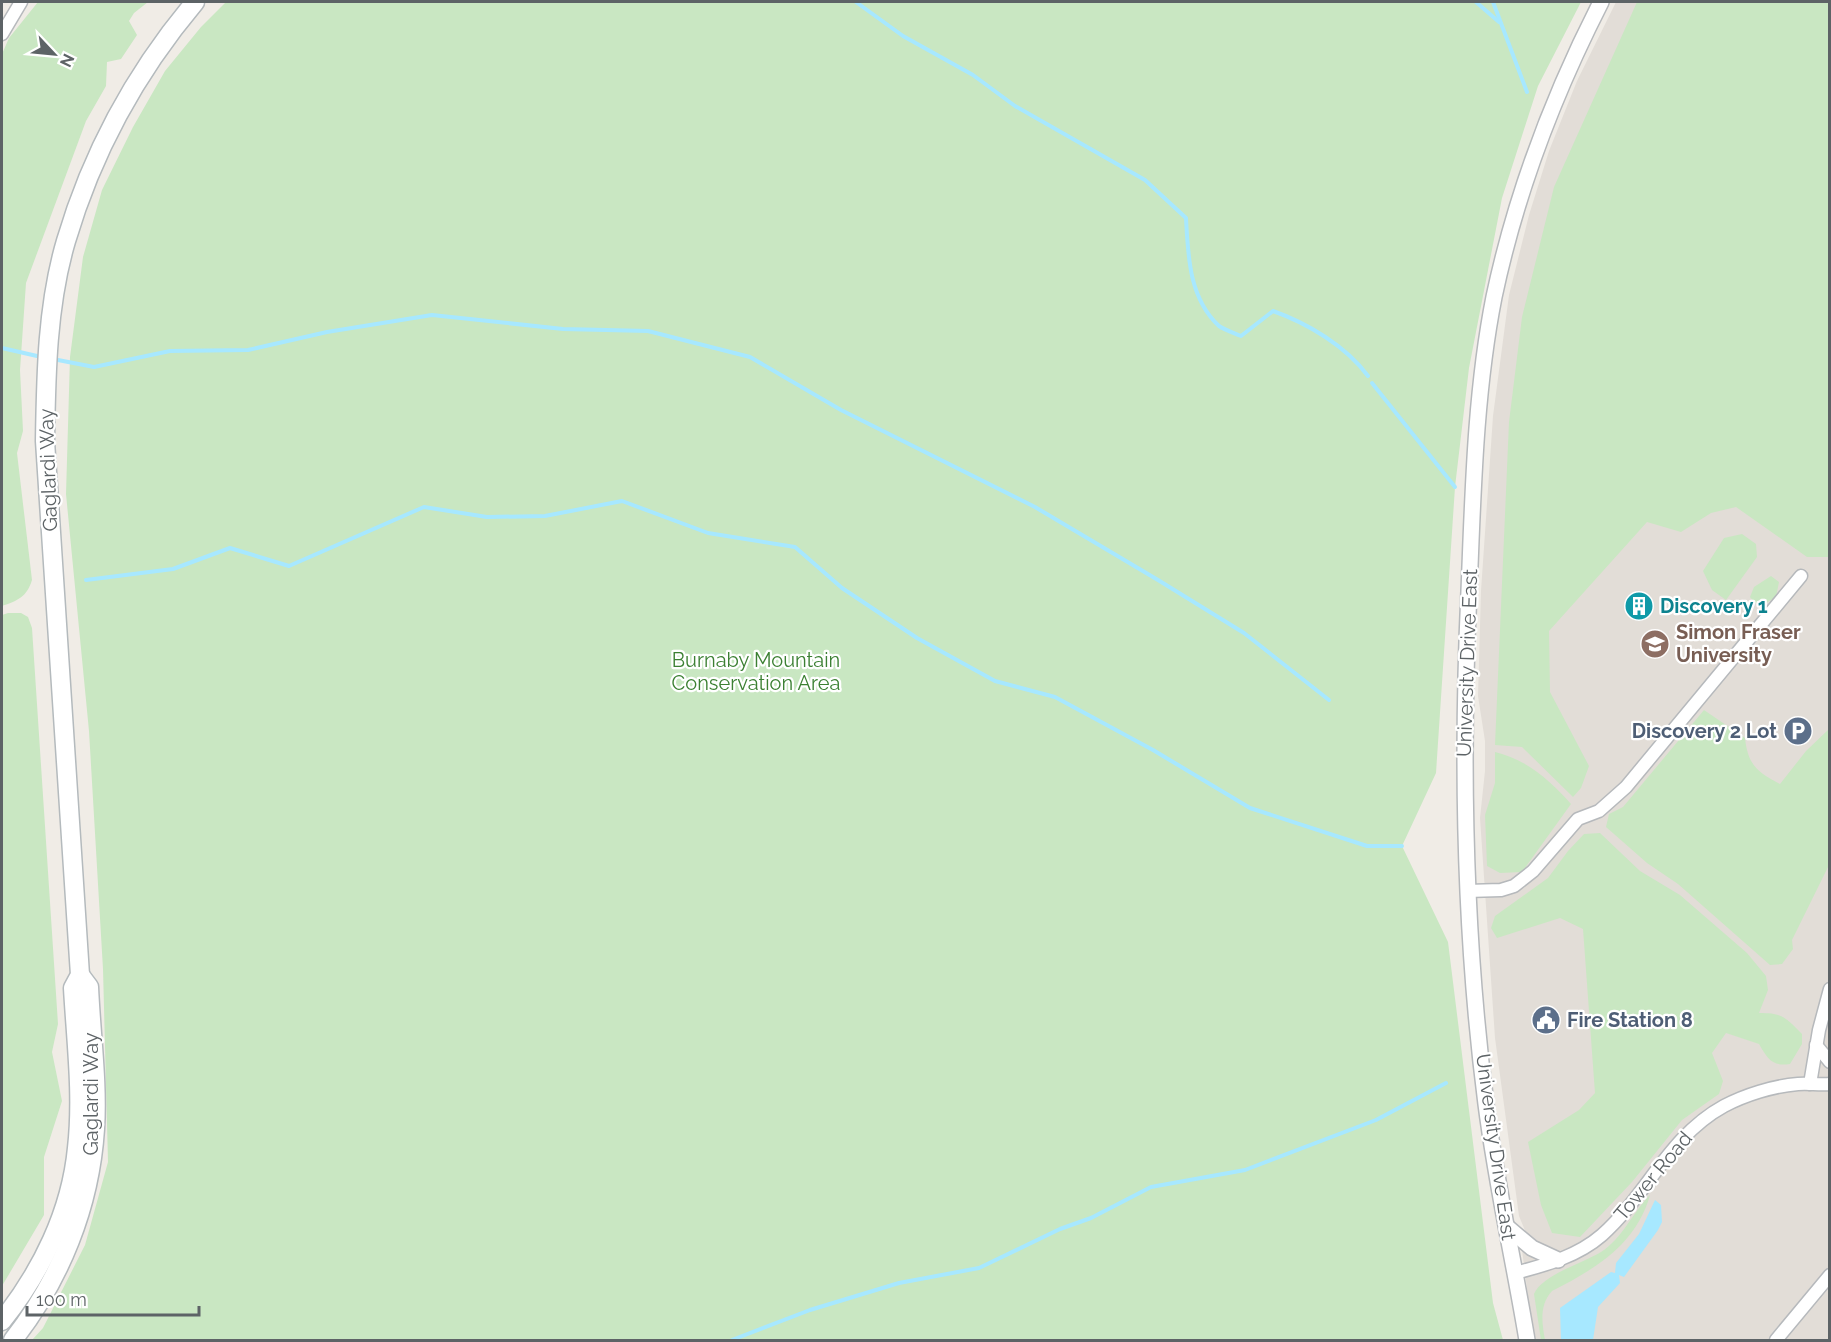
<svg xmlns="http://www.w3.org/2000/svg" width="1831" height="1342" font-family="Raleway,sans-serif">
  <rect width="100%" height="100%" fill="#f0ece6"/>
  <path fill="#e2ddd7" d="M 1616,2 L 1829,2 L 1829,1340 L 1536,1340 L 1529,1304 L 1522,1250 L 1528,1238 L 1519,1216 L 1495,1038 L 1480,818 L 1485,771 L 1485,741 L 1478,696 L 1481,591 L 1493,416 L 1509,295 L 1529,215 L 1549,151 L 1577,81 Z"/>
  <g fill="#c9e7c2">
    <path d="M 38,2 L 148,2 L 134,13 L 129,21 L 137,35 L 121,59 L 107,62 L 106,86 L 86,121 L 26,283 L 20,370 L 23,431 L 17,453 L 32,580 C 27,597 17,601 2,606 L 2,54 L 9,38 Z"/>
    <path d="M 226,2 L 1581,2 L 1538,86 L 1502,198 L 1469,368 L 1455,487 L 1436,773 L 1402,846 L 1448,942 L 1493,1303 L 1503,1340 L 32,1340 L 43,1328 L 85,1245 L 108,1162 L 103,969 L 89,731 L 66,494 L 70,357 L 83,257 L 102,190 L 133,127 L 165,71 L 201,27 Z"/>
    <path d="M 1637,2 L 1829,2 L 1829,557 L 1807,557 L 1736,507 L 1711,513 L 1681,532 L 1647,522 L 1549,631 L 1550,692 L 1589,766 L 1581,788 L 1573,797 L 1522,747 L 1495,745 L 1509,422 L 1522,317 L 1554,187 Z"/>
    <path d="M 1742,534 L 1756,544 L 1757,557 L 1726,600 L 1712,590 L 1703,571 L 1724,538 Z"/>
    <path d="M 1771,576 L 1779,582 L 1776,597 L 1766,603 L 1755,603 L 1750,597 L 1754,587 Z"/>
    <path d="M 8,613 L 21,613 L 28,617 L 32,628 L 58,1024 L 52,1052 L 62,1101 L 44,1157 L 44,1215 L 2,1286 L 2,615 Z"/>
    <path d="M 1704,710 L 1745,738 C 1748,765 1757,772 1780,784 L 1806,751 L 1829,729 L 1829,865 L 1792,940 L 1793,949 L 1782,964 L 1770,965 L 1678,884 L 1647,863 L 1606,827 L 1609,814 L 1623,807 Z"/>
    <path d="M 1495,752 C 1526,759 1551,781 1571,804 L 1522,872 L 1500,873 L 1487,866 L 1485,815 L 1495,783 Z"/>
    <path d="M 1600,833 L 1640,871 L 1680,895 L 1747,953 L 1766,976 L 1768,990 L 1759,1013 C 1783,1013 1785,1017 1802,1034 L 1802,1044 L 1790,1064 C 1772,1067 1767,1058 1759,1044 L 1726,1033 L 1712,1053 L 1723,1081 L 1719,1094 L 1682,1120 L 1632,1182 L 1580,1237 L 1552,1233 L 1541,1205 L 1528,1142 L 1579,1110 L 1595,1093 L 1583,929 L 1560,918 L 1497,938 L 1491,928 L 1495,916 L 1548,878 L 1568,851 L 1584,834 Z"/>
    <path d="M 1650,1195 C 1636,1245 1595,1269 1552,1291 C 1539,1305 1542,1323 1545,1340 L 1541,1340 L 1534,1294 C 1542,1275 1581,1264 1601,1252 C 1622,1239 1633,1212 1650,1195 Z"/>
  </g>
  <path fill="#a7e8ff" d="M 1655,1200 L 1661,1205 L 1662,1222 L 1658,1230 L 1624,1277 L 1619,1275 L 1620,1283 L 1598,1307 L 1593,1340 L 1561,1340 L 1560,1308 L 1611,1272 L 1615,1273 L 1616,1263 L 1639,1234 Z"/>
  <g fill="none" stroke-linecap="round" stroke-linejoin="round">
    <g stroke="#a7e8ff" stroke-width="4">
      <path d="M 856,2 L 903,36 L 973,75 L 1015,106 L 1145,180 L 1186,218 C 1188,256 1189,298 1219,326 C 1225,330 1234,333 1241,336 L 1273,311 C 1307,323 1346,346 1368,376"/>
      <path d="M 1476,2 L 1499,22"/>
      <path d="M 1493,2 L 1527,92"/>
      <path d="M 2,348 L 37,356"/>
      <path d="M 58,360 L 94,367 L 170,351 L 248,350 L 327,332 L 432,315 L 563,329 L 648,331 L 750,357 L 841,410 L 1035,507 L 1158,580 L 1244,633 L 1329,700"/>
      <path d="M 1372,383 L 1455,487"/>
      <path d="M 86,580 L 173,569 L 230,548 L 289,566 L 424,507 L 487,517 L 545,516 L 622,501 L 708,533 L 795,547 L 842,588 L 917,638 L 995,681 L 1055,697 L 1153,750 L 1250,808 L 1367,846 L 1402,846"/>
      <path d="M 732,1340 L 810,1310 L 899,1283 L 979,1268 L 1060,1229 L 1091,1218 L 1151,1187 L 1245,1170 L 1376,1120 L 1446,1083"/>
    </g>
    <g stroke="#b6b9bc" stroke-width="15">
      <g id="minor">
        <path d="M 2,34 L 21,2"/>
        <path d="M 1467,891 L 1501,890 L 1514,886 L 1533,871 L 1578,819 L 1599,811 L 1626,787 L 1801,576"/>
        <path d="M 1816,1045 L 1830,1062"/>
        <path d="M 1810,1084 L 1819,1030 L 1830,989"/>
        <path d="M 1515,1273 C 1546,1265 1578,1256 1602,1235 C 1647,1195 1669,1136 1724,1106 C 1745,1095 1773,1086 1798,1084 C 1808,1083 1819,1085 1830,1084"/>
        <path d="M 1776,1340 L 1830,1275"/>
      </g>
    </g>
    <g stroke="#b6b9bc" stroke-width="18">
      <g id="tertiary">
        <path d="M 1507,1227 L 1532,1248 L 1558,1260"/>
        <path d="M 1527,1340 C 1514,1262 1496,1183 1486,1104 C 1464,933 1461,762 1469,591 C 1473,494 1475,393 1494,297 C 1516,193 1553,96 1601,2"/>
      </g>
    </g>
    <g stroke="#b4babd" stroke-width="21">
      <g id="secondary">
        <path d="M 2,1321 C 41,1272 71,1212 77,1148 C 83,1096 76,1041 73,988 L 80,975 L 45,441 C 46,375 47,305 66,241 C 92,153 136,72 195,2"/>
        <path d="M 13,1340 C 60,1280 90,1207 95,1129 C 98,1083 91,1034 89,987 L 80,975"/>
      </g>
    </g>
    <use href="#minor" stroke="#fff" stroke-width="12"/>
    <use href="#tertiary" stroke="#fff" stroke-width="15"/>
    <use href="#secondary" stroke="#fff" stroke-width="18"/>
  </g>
  <defs>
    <g id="building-disc" transform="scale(1.5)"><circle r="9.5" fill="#0f9aa8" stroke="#fff"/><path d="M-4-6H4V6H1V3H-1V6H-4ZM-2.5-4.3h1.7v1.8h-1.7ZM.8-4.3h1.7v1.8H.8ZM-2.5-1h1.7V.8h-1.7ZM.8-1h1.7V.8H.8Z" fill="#fff"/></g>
    <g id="university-disc" transform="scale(1.5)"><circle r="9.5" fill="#8d6e63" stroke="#fff"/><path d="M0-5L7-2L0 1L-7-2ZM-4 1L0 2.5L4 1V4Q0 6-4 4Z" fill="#fff"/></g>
    <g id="parking-disc" transform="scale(1.5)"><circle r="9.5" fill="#5c6f8a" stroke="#fff"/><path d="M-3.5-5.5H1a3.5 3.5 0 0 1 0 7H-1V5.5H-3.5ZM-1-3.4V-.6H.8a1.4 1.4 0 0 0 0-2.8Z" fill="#fff"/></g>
    <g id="civic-disc" transform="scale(1.5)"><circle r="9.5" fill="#5c6f8a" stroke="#fff"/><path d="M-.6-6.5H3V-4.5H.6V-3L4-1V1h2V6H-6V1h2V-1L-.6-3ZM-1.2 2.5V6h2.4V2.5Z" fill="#fff"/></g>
  </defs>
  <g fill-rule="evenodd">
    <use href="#building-disc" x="1639" y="606"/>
    <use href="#university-disc" x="1655" y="644"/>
    <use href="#parking-disc" x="1798" y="731"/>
    <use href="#civic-disc" x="1546" y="1020"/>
  </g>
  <g text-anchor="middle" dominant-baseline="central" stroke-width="4.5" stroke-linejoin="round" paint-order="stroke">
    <g font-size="20" fill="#5d6366" stroke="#fff">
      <text transform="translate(48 470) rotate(-92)">Gaglardi Way</text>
      <text transform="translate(1467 663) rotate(-88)">University Drive East</text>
      <text transform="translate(91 1094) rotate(-90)">Gaglardi Way</text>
      <text transform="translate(1496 1147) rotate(82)">University Drive East</text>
      <text transform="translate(1653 1176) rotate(-50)">Tower Road</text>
    </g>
    <g font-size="20" font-weight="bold" fill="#0d838f" stroke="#fff" text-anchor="start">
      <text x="1660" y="606">Discovery 1</text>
    </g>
    <g font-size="20" font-weight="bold" fill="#785e54" stroke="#fff" text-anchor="start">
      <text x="1676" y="632">Simon Fraser<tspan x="1676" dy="23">University</tspan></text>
    </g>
    <g font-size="20" fill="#3c8033" stroke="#fff">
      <text x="756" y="660">Burnaby Mountain<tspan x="756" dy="23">Conservation Area</tspan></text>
    </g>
    <g font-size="20" font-weight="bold" fill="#4e5e75" stroke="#fff" text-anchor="end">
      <text x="1777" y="731">Discovery 2 Lot</text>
      <text x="1567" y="1020" text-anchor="start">Fire Station 8</text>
    </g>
  </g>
  <rect width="1831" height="1342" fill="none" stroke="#5d6366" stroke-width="6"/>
  <g transform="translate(54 54) rotate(116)" stroke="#ffffff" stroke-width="4.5" paint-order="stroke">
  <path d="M0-4.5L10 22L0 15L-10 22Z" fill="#5d6366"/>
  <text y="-9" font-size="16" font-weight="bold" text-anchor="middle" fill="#5d6366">N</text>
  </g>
  <path d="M27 1306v9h172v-9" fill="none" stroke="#5d6366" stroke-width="3"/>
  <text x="36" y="1306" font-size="18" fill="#5d6366" stroke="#ffffff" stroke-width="4.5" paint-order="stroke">100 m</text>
</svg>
